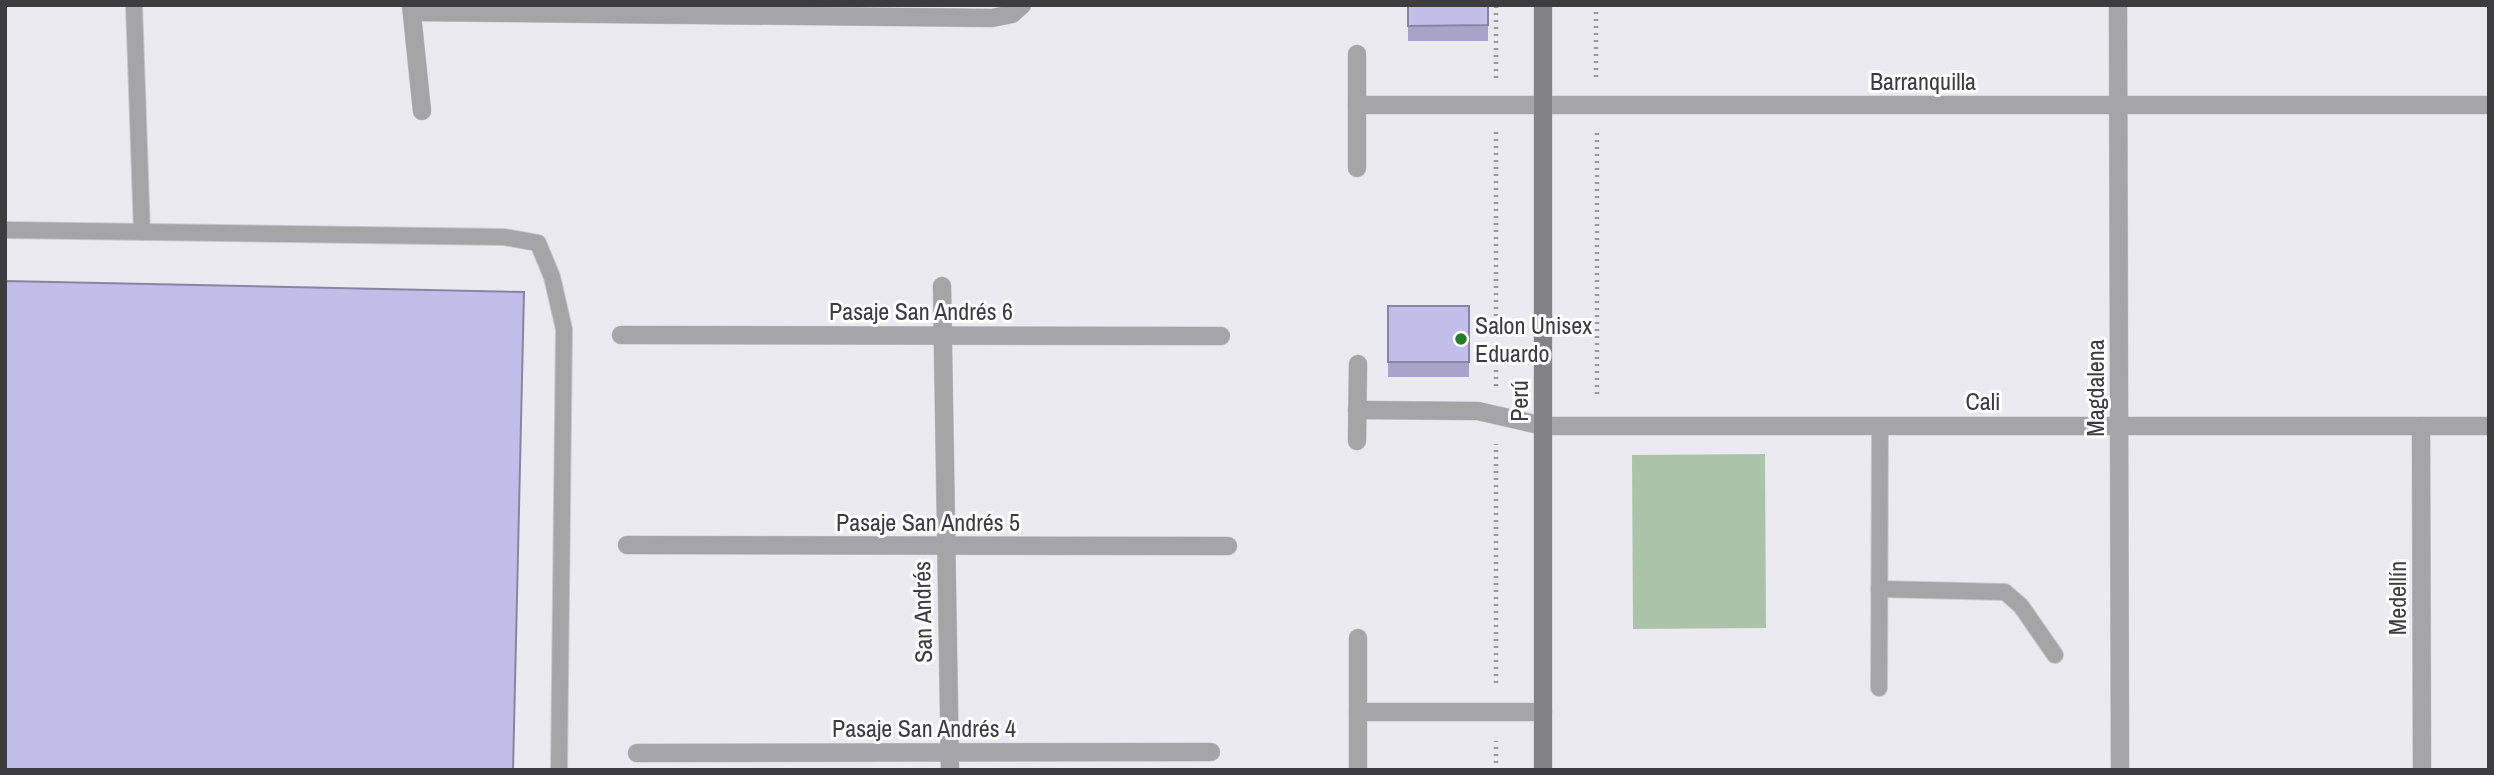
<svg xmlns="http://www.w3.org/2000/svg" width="2494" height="775" font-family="'Archivo Narrow',sans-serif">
  <rect width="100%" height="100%" fill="#ebeaf0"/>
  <path fill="#abc4a9" d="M 1765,454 L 1766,628 L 1633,629 L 1632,455 Z"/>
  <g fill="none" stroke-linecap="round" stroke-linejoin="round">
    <g stroke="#c8c7cc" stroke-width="18">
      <g id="lane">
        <path d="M 134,5 L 142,232"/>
        <path d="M 5,230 L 504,237 L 538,243 L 552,277 L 564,329 L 559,770"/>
        <path d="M 1879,589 L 2005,592 L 2021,606 L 2055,655"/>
        <path d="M 1879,688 L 1880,426"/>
      </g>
    </g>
    <g stroke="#c8c7cc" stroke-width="19">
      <g id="street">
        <path d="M 411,5 L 422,111"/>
        <path d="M 2118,5 L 2120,770"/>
        <path d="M 412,12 L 992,18 L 1012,14 L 1022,5"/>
        <path d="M 1357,105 L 2489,105"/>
        <path d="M 1357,168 L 1357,54"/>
        <path d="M 942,286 L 950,770"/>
        <path d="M 621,335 L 1221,336"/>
        <path d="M 1357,410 L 1478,411 L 1543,426 L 2489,426"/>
        <path d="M 2421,426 L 2422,770"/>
        <path d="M 1357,441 L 1358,364"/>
        <path d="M 627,545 L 1228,546"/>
        <path d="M 1358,638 L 1358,770"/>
        <path d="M 1358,712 L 1543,712"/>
        <path d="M 637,753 L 1211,752"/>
      </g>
    </g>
    <g stroke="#c8c7cc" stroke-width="19">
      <path id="secondary" d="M 1543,5 L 1543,770"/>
    </g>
    <g stroke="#9a9a9e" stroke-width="4.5" stroke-dasharray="2 5" stroke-linecap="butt">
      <path d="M 1596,5 L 1596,78"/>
      <path d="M 1496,78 L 1496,5"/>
      <path d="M 1496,132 L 1496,386"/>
      <path d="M 1597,133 L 1597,397"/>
      <path d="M 1496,683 L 1496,444"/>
      <path d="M 1496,770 L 1496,741"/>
    </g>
    <use href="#lane" stroke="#a5a5a7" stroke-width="16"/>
    <use href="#street" stroke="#a5a5a7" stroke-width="18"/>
    <use href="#secondary" stroke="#838386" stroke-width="18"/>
  </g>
  <g fill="#a7a3c9">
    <rect x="1408" y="5" width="80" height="36"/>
    <rect x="1388" y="306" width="81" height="71"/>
  </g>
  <g fill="#c2beea" stroke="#8885a4" stroke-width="2">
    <path d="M 1408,5 L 1488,5 L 1488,25 L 1408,26 Z"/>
    <path d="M 5,281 L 524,292 L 513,770 L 5,770 Z"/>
    <rect x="1388" y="306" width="81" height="56"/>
  </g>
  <circle fill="#257c2a" stroke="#fff" stroke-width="2.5" cx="1461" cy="339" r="7"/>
  <g text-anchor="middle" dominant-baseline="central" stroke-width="6" stroke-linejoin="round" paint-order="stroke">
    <g font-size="24" fill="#3c3c3e" stroke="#fff">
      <text x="1923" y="81">Barranquilla</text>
      <text x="921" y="311">Pasaje San Andrés 6</text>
      <text transform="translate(2095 388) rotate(-90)">Magdalena</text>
      <text transform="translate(1519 401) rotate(-90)">Perú</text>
      <text x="1983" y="401">Cali</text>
      <text x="928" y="522">Pasaje San Andrés 5</text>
      <text transform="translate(2397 598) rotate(-90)">Medellín</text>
      <text transform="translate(922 612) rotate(-91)">San Andrés</text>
      <text x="924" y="728">Pasaje San Andrés 4</text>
    </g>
    <g font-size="24" fill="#3c3c3e" stroke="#fff" text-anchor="start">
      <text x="1475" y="325">Salon Unisex<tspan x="1475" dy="28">Eduardo</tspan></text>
    </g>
  </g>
  <rect width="2494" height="775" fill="none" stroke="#3c3c3e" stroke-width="14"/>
</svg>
